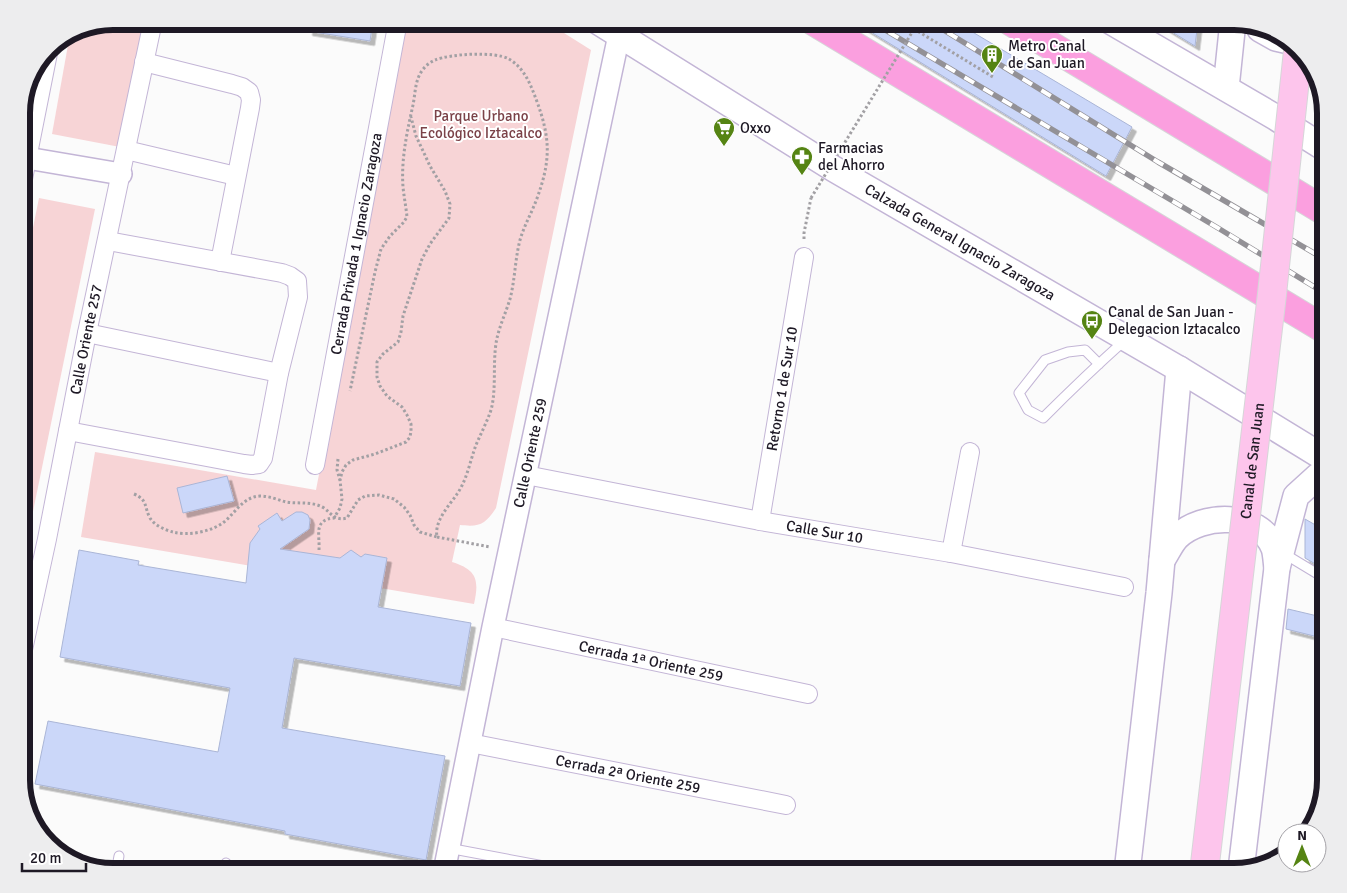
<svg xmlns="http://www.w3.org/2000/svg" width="1347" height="893" font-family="Signika,sans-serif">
  <defs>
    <filter id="shadow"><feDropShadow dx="4.5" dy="4.5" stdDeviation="0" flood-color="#0004"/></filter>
  </defs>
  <rect width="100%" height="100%" fill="#fbfbfb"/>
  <g fill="#f7d4d6">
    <path d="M 113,21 L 143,21 L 120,147 L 52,134 L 70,34 L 78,28 Z"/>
    <path d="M 406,21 L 545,21 L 591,50 L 496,508 C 485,525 479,527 460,525 L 452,562 C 478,570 479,581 474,604 L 81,537 L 95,452 L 316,490 Z"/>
    <path d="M 39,198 L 95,209 L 21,570 L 21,287 Z"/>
  </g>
  <g fill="#cbd7f9" stroke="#aab5d6" filter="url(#shadow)">
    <path d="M 309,21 L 373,21 L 370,41 L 308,31 Z"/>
    <path d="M 853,21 L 954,21 L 1132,127 L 1106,176 Z"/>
    <path d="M 1154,21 L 1198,21 L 1195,46 Z"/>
    <path d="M 227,476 L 234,501 L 183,513 L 177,488 Z"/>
    <path d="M 296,512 L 302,512 L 308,515 L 310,520 L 309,529 L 280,549 L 340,558 L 351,550 L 361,557 L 365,554 L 387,558 L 378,607 L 471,623 L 460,686 L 294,658 L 282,728 L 445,756 L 426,860 L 285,834 L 285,831 L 35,784 L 48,721 L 218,752 L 230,688 L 60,657 L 79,550 L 139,561 L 138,565 L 246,583 L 250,543 L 260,529 L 258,526 L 277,513 L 282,521 Z"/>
    <path d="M 1305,519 L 1326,531 L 1326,570 L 1305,558 Z"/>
    <path d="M 1288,609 L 1326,618 L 1326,639 L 1286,629 Z"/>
  </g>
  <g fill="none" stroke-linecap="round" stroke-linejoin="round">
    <g stroke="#c3b5d6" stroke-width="11">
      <g id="service">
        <path d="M 1099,364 L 1085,350 L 1068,352 L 1045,360 L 1019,393 L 1028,410 L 1043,418 C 1070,391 1096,366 1124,341"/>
        <path d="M 1283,553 L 1326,579"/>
        <path d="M 448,848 L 576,872"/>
        <path d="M 116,872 L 119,856"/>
        <path d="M 225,872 L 226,863"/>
      </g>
    </g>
    <g stroke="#c3b5d6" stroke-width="20">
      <g id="minor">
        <path d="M 144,62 L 232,84 L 242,87 L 249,92 L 251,100 L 250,108 L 220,262"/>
        <path d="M 126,150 L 236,176"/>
        <path d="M 21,189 L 49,48"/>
        <path d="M 87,333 L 279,373"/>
        <path d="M 68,431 L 244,464 L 252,465 L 259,464 L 263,458 L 279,373 L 298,297 L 297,281 L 290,276 L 282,273 L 108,241"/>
        <path id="s1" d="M 315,465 L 398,21"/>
        <path id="s2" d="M 526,475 L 760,521 L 951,553 L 1124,587"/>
        <path id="s3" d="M 760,521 L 804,257"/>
        <path d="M 951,553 L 970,452"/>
        <path d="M 493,627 L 808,694"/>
        <path id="s4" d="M 21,659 L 47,539 L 87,333 L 153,21"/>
        <path d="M 470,743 L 786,805"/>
      </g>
    </g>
    <g stroke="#c3b5d6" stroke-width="24">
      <g id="tertiary">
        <path d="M 21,157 L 121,174"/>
        <path id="s5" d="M 444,872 L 493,627 L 619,35"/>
      </g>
    </g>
    <g stroke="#c3b5d6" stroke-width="28">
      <g id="secondary">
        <path id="s6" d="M 597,21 L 834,169 L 1179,369 L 1326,459"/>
        <path d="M 1110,21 L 1275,117 L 1326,149"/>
        <path d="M 1260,29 L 1276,38 L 1289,41"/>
        <path d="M 1226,88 L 1233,21"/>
        <path d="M 1162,560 C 1167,553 1171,543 1177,537 C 1202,513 1259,511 1274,548 C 1276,554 1276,562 1277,568"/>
        <path d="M 1241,870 L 1277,568 L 1296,496 L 1318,476 L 1326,473"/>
        <path d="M 1127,872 L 1159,593 L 1179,369"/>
      </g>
    </g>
    <g stroke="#d6d6d8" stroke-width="30">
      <g id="motorway">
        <path d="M 813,21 L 1326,330"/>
        <path d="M 1010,21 L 1326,212"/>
      </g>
    </g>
    <g stroke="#a2a0a4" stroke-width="3" stroke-dasharray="2.5 2.5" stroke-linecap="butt">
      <path d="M 901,21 L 993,77"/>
      <path d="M 804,239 L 804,233 L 811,198"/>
      <path d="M 338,459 L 337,470 L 340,480"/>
      <path d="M 134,494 C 148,500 144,507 150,518 C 154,525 165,530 173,532 C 188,536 211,532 224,522 C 236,512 243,497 260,496 C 270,496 278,500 286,502 C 299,504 313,501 324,508 C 332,514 335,521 347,518 L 358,500 L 365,496 L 379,495 L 394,499 L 404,507 L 410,515 L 414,525 L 420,532 L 437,537 C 434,521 449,506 457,494 C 467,480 470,461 476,445 C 481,433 487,422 491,410 C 497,388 492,361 497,338 C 500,325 506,312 510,299 C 515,280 515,259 520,240 C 524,226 531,214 536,201 C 551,161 551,139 536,99 C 530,83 524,68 509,59 C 495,51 450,54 435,60 C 428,63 422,69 419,76 C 415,85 415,95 413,105 C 407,132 401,159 403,187 C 404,197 406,207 407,217 L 403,223 L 390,236 L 381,249 L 375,272 L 350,391"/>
      <path d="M 437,537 L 490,547"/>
      <path d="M 319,550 C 320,535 313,520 334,518 L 340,508 L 342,499 L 340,480 L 342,472 L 346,465 L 353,460 L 375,454 L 406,442 L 410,437 L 411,431 L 411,424 L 407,415 L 402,407 L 387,396 L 380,386 L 377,377 L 377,362 L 383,354 L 398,342 L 401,332 L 403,316 L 422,259 L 430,244 L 449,218 L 450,204 L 445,191 L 430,166 L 416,136 L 411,117"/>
    </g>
    <use href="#service" stroke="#fff" stroke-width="9"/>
    <use href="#minor" stroke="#fff" stroke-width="18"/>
    <use href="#tertiary" stroke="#fff" stroke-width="21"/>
    <use href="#secondary" stroke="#fff" stroke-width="25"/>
    <use href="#motorway" stroke="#fb9fdf" stroke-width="28"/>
    <g stroke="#939196" stroke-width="5.5">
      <g id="rail">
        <path d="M 870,21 L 1218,228 L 1326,294"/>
        <path d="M 929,21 L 1158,162 L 1326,260"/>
      </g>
    </g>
    <use href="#rail" stroke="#fff" stroke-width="4" stroke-dasharray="11" stroke-linecap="butt"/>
    <g stroke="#d6d6d8" stroke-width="30" stroke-linecap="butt">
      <g id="primary-bridge">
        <path id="s7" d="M 1204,872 L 1272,294 L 1298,51"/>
      </g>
    </g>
    <path stroke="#a2a0a4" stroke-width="3" stroke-dasharray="2.5 2.5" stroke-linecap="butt" d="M 811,198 L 919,21"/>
    <use href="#primary-bridge" stroke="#fdc5ec" stroke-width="28"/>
  </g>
  <defs>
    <g id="building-pin" transform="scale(1.125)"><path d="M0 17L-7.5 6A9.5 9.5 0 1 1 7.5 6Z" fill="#558413" stroke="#fff"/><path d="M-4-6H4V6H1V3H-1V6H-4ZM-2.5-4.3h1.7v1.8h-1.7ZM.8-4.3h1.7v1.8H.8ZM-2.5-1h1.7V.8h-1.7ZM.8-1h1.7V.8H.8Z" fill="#fff"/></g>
    <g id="supermarket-pin" transform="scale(1.125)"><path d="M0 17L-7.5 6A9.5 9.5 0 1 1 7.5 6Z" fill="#558413" stroke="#fff"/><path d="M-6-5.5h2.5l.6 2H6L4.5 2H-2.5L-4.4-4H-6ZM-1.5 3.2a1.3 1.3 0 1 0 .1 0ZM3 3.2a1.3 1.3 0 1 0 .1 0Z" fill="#fff"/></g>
    <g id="pharmacy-pin" transform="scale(1.125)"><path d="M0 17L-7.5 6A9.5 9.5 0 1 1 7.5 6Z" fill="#558413" stroke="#fff"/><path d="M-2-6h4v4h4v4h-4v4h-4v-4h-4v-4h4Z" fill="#fff"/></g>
    <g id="bus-pin" transform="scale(1.125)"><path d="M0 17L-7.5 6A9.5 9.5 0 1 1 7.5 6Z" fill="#558413" stroke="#fff"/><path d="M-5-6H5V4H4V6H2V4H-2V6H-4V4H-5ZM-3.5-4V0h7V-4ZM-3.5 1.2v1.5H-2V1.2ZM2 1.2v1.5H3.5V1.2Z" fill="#fff"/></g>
  </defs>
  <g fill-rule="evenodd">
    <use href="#building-pin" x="992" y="55"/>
    <use href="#supermarket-pin" x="724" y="128"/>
    <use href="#pharmacy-pin" x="802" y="157"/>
    <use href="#bus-pin" x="1092" y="321"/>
  </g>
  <g text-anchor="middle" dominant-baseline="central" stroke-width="4" stroke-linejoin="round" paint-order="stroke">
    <g font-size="15" fill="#1e1925" stroke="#fff" text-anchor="start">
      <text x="1008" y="46">Metro Canal<tspan x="1008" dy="17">de San Juan</tspan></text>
      <text x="740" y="128">Oxxo</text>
      <text x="818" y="148">Farmacias<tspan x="818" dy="17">del Ahorro</tspan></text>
      <text x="1108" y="312">Canal de San Juan -<tspan x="1108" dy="17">Delegacion Iztacalco</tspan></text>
    </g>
    <g font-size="15" fill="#7b4248" stroke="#fff">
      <text x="481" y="116">Parque Urbano<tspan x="481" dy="17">Ecológico Iztacalco</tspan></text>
    </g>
    <g font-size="15" fill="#1e1925" stroke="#fff">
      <text stroke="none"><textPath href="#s6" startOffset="425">Calzada General Ignacio Zaragoza</textPath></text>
      <text stroke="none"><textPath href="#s1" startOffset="225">Cerrada Privada 1 Ignacio Zaragoza</textPath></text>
      <text stroke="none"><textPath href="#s4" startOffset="326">Calle Oriente 257</textPath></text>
      <text stroke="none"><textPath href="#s3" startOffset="134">Retorno 1 de Sur 10</textPath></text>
      <text stroke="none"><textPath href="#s5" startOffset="428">Calle Oriente 259</textPath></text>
      <text stroke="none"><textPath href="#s7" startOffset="414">Canal de San Juan</textPath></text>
      <text stroke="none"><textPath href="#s2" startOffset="304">Calle Sur 10</textPath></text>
      <text transform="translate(651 661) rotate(12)">Cerrada 1ª Oriente 259</text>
      <text transform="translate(628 774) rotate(11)">Cerrada 2ª Oriente 259</text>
    </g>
  </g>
  <path d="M0 0H1347V893H0ZM113 30H1234A83 83 0 0 1 1317 113V780A83 83 0 0 1 1234 863H113A83 83 0 0 1 30 780V113A83 83 0 0 1 113 30Z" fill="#ededee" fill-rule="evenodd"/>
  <path fill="none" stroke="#1e1925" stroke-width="6" d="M113 30H1234A83 83 0 0 1 1317 113V780A83 83 0 0 1 1234 863H113A83 83 0 0 1 30 780V113A83 83 0 0 1 113 30Z"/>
  <g transform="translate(1302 848)"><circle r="24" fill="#ffffff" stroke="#a5a3a8"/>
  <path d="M0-4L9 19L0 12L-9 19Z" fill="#558413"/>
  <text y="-8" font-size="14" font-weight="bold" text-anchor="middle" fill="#1e1925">N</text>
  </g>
  <path d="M22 863v8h64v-8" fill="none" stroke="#1e1925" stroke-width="2.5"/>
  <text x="30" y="863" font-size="15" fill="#1e1925" stroke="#ffffff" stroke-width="4" paint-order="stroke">20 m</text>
</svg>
